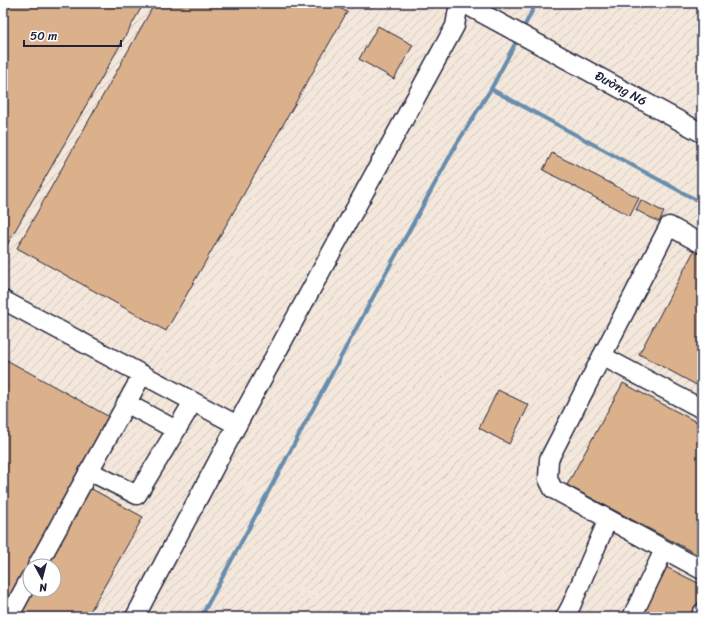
<svg xmlns="http://www.w3.org/2000/svg" width="705" height="620" font-family="Sriracha,sans-serif">
  <defs>
    <pattern id="industrial-furrows" width="10" height="10" patternUnits="userSpaceOnUse"><rect width="10" height="10" fill="#f4e8dc"/><path d="M-1 1l2-2M0 10L10 0M9 11l2-2" fill="none" stroke="#d1c7be"/></pattern>
  </defs>
  <rect width="100%" height="100%" fill="#fff"/>
  <filter id="ink" filterUnits="userSpaceOnUse"><feTurbulence type="fractalNoise" baseFrequency=".025" numOctaves="2"/><feDisplacementMap in="SourceGraphic" scale="8" xChannelSelector="R" yChannelSelector="G"/><feConvolveMatrix kernelMatrix="1 2 1 2 8 2 1 2 1" color-interpolation-filters="sRGB"/></filter>
  <g filter="url(#ink)">
    <g fill="url(#industrial-furrows)" fill-rule="evenodd">
      <path d="M 3,3 L 458,3 L 702,135 L 702,617 L 3,617 ZM 30,566 L 54,566 L 54,590 L 30,590 Z"/>
      <path d="M 463,3 L 702,3 L 702,132 Z"/>
    </g>
    <g fill="none" stroke-linecap="round" stroke-linejoin="round">
      <g stroke="#688dad" stroke-width="4">
        <path d="M 522,31 L 536,3"/>
        <path d="M 491,89 L 702,203"/>
        <path d="M 201,617 L 386,273 L 456,145 L 491,89 L 518,38"/>
      </g>
    </g>
    <g fill="#dbb18c" stroke="#22223b">
      <path d="M 3,3 L 144,3 L 3,252 Z"/>
      <path d="M 155,3 L 331,3 L 347,12 L 166,331 L 17,248 Z"/>
      <path d="M 378,26 L 413,45 L 394,79 L 359,59 Z"/>
      <path d="M 552,153 L 639,198 L 630,216 L 543,170 Z"/>
      <path d="M 641,200 L 664,212 L 659,222 L 636,210 Z"/>
      <path d="M 695,249 L 702,253 L 702,388 L 639,354 Z"/>
      <path d="M 3,358 L 115,420 L 11,607 L 3,603 Z"/>
      <path d="M 623,383 L 702,425 L 702,557 L 567,485 Z"/>
      <path d="M 498,390 L 529,405 L 509,444 L 479,428 Z"/>
      <path d="M 90,488 L 143,517 L 87,617 L 18,617 L 33,590 L 54,590 L 54,566 L 47,566 Z"/>
      <path d="M 666,567 L 702,585 L 702,595 L 691,617 L 640,617 Z"/>
    </g>
    <g fill="none" stroke-linecap="round" stroke-linejoin="round">
      <g stroke="#22223b" stroke-width="21">
        <g id="minor">
          <path d="M 463,3 L 702,133"/>
          <path d="M 702,244 L 669,226 L 549,459 L 548,479 L 553,489 L 702,570"/>
          <path d="M 3,300 L 237,425"/>
          <path d="M 602,356 L 702,409"/>
          <path d="M 126,403 L 176,430"/>
          <path d="M 89,471 L 137,495 L 193,402"/>
          <path d="M 37,566 L 142,375"/>
          <path d="M 9,617 L 30,578"/>
          <path d="M 135,617 L 237,425 L 455,26 L 459,3"/>
          <path d="M 565,617 L 571,606 L 608,519"/>
          <path d="M 632,617 L 664,550"/>
          <path d="M 700,617 L 702,613"/>
        </g>
      </g>
      <use href="#minor" stroke="#fff" stroke-width="18"/>
    </g>
  </g>
  <g text-anchor="middle" dominant-baseline="central" stroke-width="3.5" stroke-linejoin="round" paint-order="stroke">
    <g font-size="13" fill="#22223b" stroke="#fff">
      <text transform="translate(621 88) rotate(29)">Đường N6</text>
    </g>
  </g>
  <rect width="705" height="620" fill="none" stroke="#fff" stroke-width="16"/>
  <rect x="8" y="8" width="689" height="604" fill="none" stroke="#22223b" stroke-width="1.5" filter="url(#ink)"/>
  <g transform="translate(42 578) rotate(173)"><circle r="19" fill="#ffffff" stroke="#a7a7b1"/>
  <path d="M0-3L7 15L0 10L-7 15Z" fill="#22223b"/>
  <text y="-6" font-size="11" font-weight="bold" text-anchor="middle" fill="#22223b">N</text>
  </g>
  <path d="M24 40v6h97v-6" fill="none" stroke="#22223b" stroke-width="2"/>
  <text x="30" y="40" font-size="12" fill="#22223b" stroke="#ffffff" stroke-width="3" paint-order="stroke">50 m</text>
</svg>
